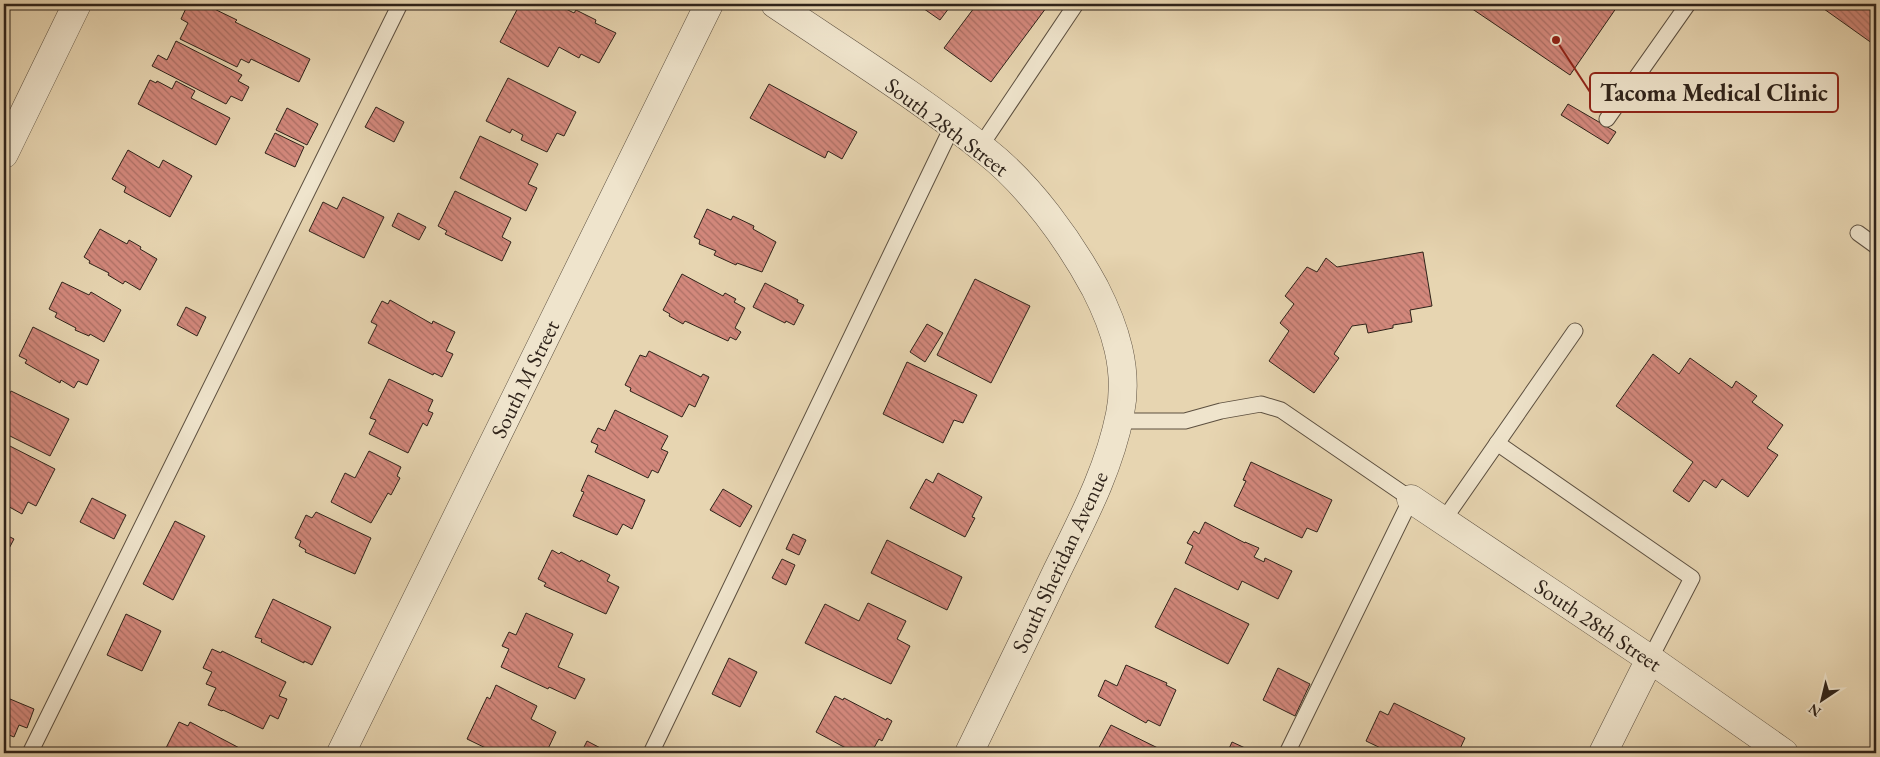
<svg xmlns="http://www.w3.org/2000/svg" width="1880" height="757" font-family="'EB Garamond',serif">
  <defs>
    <pattern id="building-back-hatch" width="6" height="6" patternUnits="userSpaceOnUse" patternTransform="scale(1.25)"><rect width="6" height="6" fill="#d3887c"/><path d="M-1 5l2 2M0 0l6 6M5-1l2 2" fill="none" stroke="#ac6f65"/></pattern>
  </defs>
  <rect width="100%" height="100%" fill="#e7d5b1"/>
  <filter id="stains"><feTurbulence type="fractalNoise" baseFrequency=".004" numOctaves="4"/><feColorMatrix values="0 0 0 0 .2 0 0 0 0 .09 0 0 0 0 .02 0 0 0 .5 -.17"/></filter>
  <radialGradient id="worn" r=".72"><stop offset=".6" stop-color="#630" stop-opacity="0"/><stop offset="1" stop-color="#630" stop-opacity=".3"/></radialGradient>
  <g fill="url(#building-back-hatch)" stroke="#2f231a">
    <path d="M 188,4 L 198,6 L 199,4 L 204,4 L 237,20 L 235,22 L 310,59 L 299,82 L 251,59 L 249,63 L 241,59 L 237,67 L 180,39 L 188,23 L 181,19 Z"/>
    <path d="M 520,4 L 556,4 L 574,13 L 576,10 L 596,20 L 595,23 L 616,33 L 599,63 L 581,54 L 579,58 L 559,47 L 548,67 L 500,42 Z"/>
    <path d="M 917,4 L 952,4 L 940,20 Z"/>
    <path d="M 977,4 L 1049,4 L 991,82 L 944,48 Z"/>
    <path d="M 1465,4 L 1619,4 L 1570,75 Z"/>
    <path d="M 1817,4 L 1876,4 L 1876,46 Z"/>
    <path d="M 176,41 L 242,75 L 238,81 L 249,87 L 242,101 L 231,96 L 226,104 L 152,66 L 158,55 L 167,60 Z"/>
    <path d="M 508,78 L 576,112 L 564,136 L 557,133 L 547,152 L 521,140 L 523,135 L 512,129 L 510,133 L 486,121 Z"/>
    <path d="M 150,80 L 156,83 L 157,81 L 172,89 L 176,81 L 195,91 L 191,98 L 230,118 L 216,145 L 138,104 Z"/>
    <path d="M 769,84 L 857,132 L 842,159 L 828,151 L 825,158 L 750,118 Z"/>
    <path d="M 1568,104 L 1616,132 L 1608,144 L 1561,115 Z"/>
    <path d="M 376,107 L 404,122 L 394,142 L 365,127 Z"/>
    <path d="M 287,108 L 318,124 L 307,145 L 276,130 Z"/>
    <path d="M 275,133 L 304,147 L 295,167 L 265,153 Z"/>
    <path d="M 480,136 L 538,164 L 528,184 L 537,188 L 526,211 L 460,178 Z"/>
    <path d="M 128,150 L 159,168 L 163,160 L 192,176 L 170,217 L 124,192 L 126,187 L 112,179 Z"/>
    <path d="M 455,191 L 511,218 L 502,237 L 511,242 L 502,261 L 445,234 L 447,231 L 438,226 Z"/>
    <path d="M 343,197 L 384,217 L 364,258 L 309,231 L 323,202 L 337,209 Z"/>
    <path d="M 707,209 L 731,220 L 733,216 L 754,226 L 753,229 L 776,242 L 762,272 L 737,263 L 736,265 L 714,255 L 716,251 L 699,244 L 700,240 L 694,237 Z"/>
    <path d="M 398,213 L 426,227 L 419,240 L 392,226 Z"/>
    <path d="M 100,229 L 127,244 L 129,240 L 141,247 L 140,249 L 157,259 L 140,290 L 125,281 L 123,284 L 108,275 L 109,273 L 89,263 L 90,261 L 84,257 Z"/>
    <path d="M 1423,252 L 1432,306 L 1410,310 L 1412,322 L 1393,325 L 1393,328 L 1368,333 L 1366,324 L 1352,326 L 1334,354 L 1339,358 L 1314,393 L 1269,361 L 1289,331 L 1280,323 L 1294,304 L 1285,296 L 1307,267 L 1317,272 L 1326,258 L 1337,267 Z"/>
    <path d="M 682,274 L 723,296 L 725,293 L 736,299 L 734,302 L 745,308 L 735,328 L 741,332 L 736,340 L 730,337 L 728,341 L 685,321 L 683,324 L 669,316 L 670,314 L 663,310 Z"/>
    <path d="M 975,279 L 1030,306 L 991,383 L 937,355 Z"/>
    <path d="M 62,282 L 89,295 L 91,292 L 121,310 L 104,342 L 90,334 L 89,336 L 75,330 L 76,328 L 55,317 L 57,313 L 49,309 Z"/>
    <path d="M 765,283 L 798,300 L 797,302 L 804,305 L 794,325 L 786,321 L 785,323 L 753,307 Z"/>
    <path d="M 390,300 L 432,324 L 433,321 L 455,332 L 446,351 L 453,354 L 442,377 L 434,373 L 433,375 L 368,343 L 377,325 L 371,322 L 382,301 L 388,304 Z"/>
    <path d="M 186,307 L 206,317 L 197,336 L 177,325 Z"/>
    <path d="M 927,324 L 943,333 L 925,362 L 910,352 Z"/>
    <path d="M 33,327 L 99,360 L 87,385 L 78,381 L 74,388 L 61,380 L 60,383 L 25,363 L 27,360 L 19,356 Z"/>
    <path d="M 649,351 L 701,377 L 703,374 L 709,377 L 695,407 L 689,404 L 682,417 L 630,391 L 631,388 L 625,385 L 640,355 L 646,357 Z"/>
    <path d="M 1653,354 L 1679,374 L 1690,358 L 1732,388 L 1736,381 L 1757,396 L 1752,402 L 1783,425 L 1767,448 L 1778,455 L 1748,497 L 1722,479 L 1716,488 L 1704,480 L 1689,502 L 1673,491 L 1693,462 L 1616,406 Z"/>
    <path d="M 907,362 L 977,395 L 963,423 L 954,420 L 943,443 L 883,414 Z"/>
    <path d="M 389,379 L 433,400 L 428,411 L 433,413 L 427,426 L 423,423 L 408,453 L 369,434 L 376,420 L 370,418 Z"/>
    <path d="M 11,391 L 69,419 L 50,456 L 4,433 L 4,405 Z"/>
    <path d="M 615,410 L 668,436 L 661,449 L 668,452 L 658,473 L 652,470 L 648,478 L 595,452 L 598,445 L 591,442 L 598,428 L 605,431 Z"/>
    <path d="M 4,443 L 55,469 L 36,506 L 28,502 L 22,514 L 4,504 Z"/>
    <path d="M 369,451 L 401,467 L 397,476 L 400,478 L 391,495 L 388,493 L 371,523 L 331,502 L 345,473 L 355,478 Z"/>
    <path d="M 1251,462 L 1332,500 L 1317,532 L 1307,528 L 1302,538 L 1234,506 L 1246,481 L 1243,480 Z"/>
    <path d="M 938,473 L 982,497 L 972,517 L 975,518 L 965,537 L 910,508 L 926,479 L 933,483 Z"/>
    <path d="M 588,475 L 645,500 L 632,529 L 623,524 L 617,535 L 573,516 L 584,492 L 581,491 Z"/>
    <path d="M 723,489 L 752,506 L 740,527 L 710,510 Z"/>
    <path d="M 92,498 L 126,515 L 114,539 L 80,522 Z"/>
    <path d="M 316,512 L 371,538 L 355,574 L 305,552 L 306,550 L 299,546 L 301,541 L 295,538 L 306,515 L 312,518 Z"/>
    <path d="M 175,521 L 205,536 L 173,600 L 143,584 Z"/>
    <path d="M 1205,522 L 1245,543 L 1245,542 L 1259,548 L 1254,557 L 1264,562 L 1265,558 L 1292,571 L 1278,599 L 1242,581 L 1238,590 L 1185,563 L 1193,546 L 1187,543 L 1194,531 L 1199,534 Z"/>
    <path d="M 4,534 L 14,539 L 4,558 Z"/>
    <path d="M 793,534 L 806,540 L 799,555 L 786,549 Z"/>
    <path d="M 887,540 L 962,577 L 947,610 L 871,573 Z"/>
    <path d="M 552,550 L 559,554 L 561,552 L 580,562 L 581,560 L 610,575 L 607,581 L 619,587 L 606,614 L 544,586 L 546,583 L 538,579 Z"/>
    <path d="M 782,559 L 795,565 L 786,585 L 772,578 Z"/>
    <path d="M 1175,588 L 1249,624 L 1228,664 L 1155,627 Z"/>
    <path d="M 273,599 L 331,627 L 312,665 L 304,661 L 304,663 L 261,642 L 262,639 L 255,637 Z"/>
    <path d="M 868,603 L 906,621 L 897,639 L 910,646 L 891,684 L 805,643 L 825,604 L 859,621 Z"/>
    <path d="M 526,613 L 573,634 L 558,667 L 585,679 L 575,699 L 549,687 L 548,689 L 501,667 L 509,649 L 502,646 L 509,632 L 516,635 Z"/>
    <path d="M 126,614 L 161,631 L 142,671 L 107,655 Z"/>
    <path d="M 212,649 L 221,653 L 222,651 L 286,682 L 279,696 L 287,699 L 278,719 L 270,715 L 263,729 L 223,710 L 222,711 L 208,705 L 216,688 L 206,684 L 212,672 L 203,668 Z"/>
    <path d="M 729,658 L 757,672 L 740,707 L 712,694 Z"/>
    <path d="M 1126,665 L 1167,683 L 1166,685 L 1176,690 L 1160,726 L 1148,720 L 1146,723 L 1098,696 L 1105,680 L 1117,686 Z"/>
    <path d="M 1278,668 L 1310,684 L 1295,716 L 1263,700 Z"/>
    <path d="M 496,685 L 537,706 L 531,719 L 556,732 L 546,753 L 496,753 L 467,739 L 487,697 L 490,699 Z"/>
    <path d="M 835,696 L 843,700 L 844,698 L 886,720 L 887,718 L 892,721 L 882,741 L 879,739 L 871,753 L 855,753 L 816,732 Z"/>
    <path d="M 10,699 L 34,709 L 27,728 L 19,725 L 14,737 L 4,733 L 4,714 Z"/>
    <path d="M 1394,703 L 1465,738 L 1458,753 L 1391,753 L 1366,741 L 1380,711 L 1388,715 Z"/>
    <path d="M 179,722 L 188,726 L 190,722 L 247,752 L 247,753 L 175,753 L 166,748 Z"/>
    <path d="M 1111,725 L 1168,753 L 1096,753 Z"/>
    <path d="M 587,741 L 610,753 L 581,753 Z"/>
    <path d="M 1232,742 L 1256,753 L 1227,753 Z"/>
  </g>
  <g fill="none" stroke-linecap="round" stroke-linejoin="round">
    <g stroke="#5d5040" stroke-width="17">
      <g id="lane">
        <path d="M 1607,119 L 1688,4"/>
        <path d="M 980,147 L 1076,4"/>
        <path d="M 1858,233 L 1876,246"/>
        <path d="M 1119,421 L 1185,421 L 1221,411 L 1261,404 L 1281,410 L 1411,499 L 1287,753"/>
        <path d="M 1497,443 L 1692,578 L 1650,659"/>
        <path d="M 1443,521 L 1575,331"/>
        <path d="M 30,753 L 400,4"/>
        <path d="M 651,753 L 953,125"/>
      </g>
    </g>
    <g stroke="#5d5040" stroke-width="29">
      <g id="street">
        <path d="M 775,4 C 846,52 920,98 987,152 C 1030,186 1069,240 1095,288 C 1115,327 1129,369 1120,414 C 1109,470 1082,520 1057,571 C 1028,632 998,693 969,753"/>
        <path d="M 4,154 L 77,4"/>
        <path d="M 1411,499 L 1650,659 L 1784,753"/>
        <path d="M 341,753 L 709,4"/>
        <path d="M 1603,753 L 1650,659"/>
      </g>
    </g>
    <use href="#lane" stroke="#efe4cc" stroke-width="15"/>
    <use href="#street" stroke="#efe4cc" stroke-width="28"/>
  </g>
  <g text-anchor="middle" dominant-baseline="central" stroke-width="4" stroke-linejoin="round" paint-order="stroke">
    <g font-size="22" fill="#2f231a" stroke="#efe4cc">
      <text transform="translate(947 127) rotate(37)">South 28th Street</text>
      <text transform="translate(525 379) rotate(-64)">South M Street</text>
      <text transform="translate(1060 562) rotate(-65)">South Sheridan Avenue</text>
      <text transform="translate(1598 625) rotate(34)">South 28th Street</text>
    </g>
  </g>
  <path fill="none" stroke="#8f2418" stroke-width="2" d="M1556 40L1590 92"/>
  <circle fill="#8f2418" stroke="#efe4cc" stroke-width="2" cx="1556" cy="40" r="5"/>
  <rect fill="#efe4cc" stroke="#8f2418" stroke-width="2" x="1590" y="73" width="248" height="39" rx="5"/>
  <g font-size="24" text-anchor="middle" font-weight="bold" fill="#2f231a">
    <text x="1714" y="101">Tacoma Medical Clinic</text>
  </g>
  <rect width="1880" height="757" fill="none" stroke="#e7d5b1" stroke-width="20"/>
  <rect x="5" y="5" width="1870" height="747" fill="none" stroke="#2f231a" stroke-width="2.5"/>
  <rect x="10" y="10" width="1860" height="737" fill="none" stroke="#2f231a"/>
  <g transform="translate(1822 700) rotate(215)" stroke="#efe4cc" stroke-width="4" paint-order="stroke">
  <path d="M0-4L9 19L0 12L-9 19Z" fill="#2f231a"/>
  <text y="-8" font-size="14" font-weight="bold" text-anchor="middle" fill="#2f231a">N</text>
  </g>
  <rect width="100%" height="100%" filter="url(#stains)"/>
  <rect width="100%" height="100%" fill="url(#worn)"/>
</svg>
